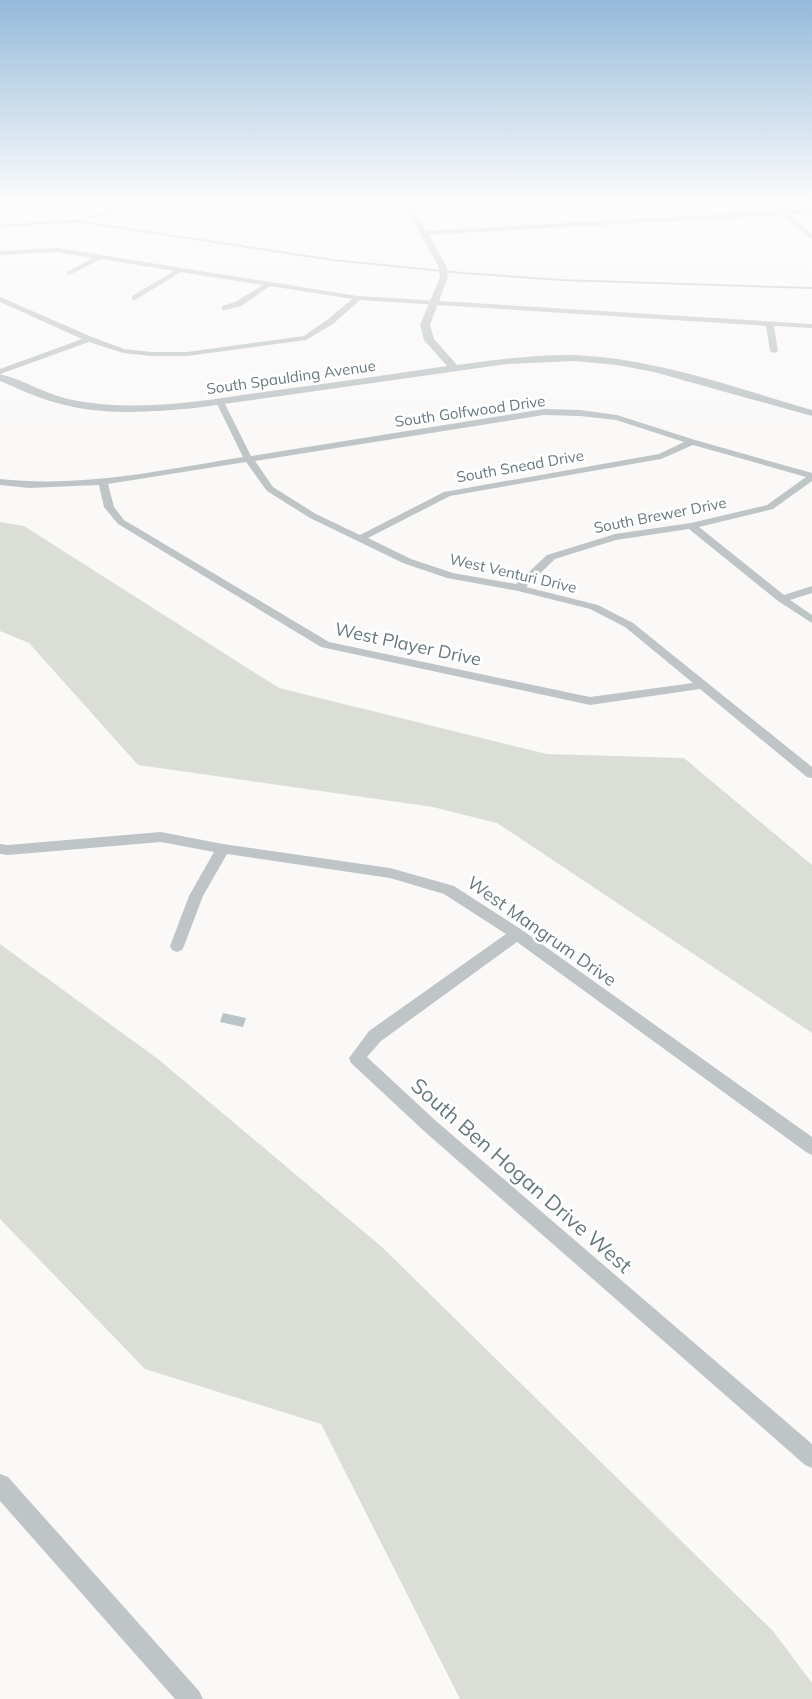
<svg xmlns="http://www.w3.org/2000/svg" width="812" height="1699" font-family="Mulish,sans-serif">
  <rect width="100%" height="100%" fill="#faf9f8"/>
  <g fill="#dbded7">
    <path d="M 0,522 L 24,526 L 279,688 L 547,754 L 684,758 L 812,865 L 812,1033 L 497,823 L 433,807 L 138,765 L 29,643 L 0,631 Z"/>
    <path d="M 0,944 L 158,1059 L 382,1247 L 773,1631 L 812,1683 L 812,1699 L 460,1699 L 321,1424 L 145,1369 L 0,1219 Z"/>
  </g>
  <path fill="#b8c4c6" d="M 223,1013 L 246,1018 L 243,1027 L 220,1022 Z"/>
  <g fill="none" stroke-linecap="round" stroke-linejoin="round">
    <g stroke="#b8c4c6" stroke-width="2">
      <path d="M 79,220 L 165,202"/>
      <path d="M 0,226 L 75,221 L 333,260 L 463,273 L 561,280 L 812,288"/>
    </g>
    <g fill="#bfc5c7" fill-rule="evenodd">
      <path d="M 177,202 L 293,206 L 384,202 L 410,203 L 407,205 L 293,210 Z"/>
      <path d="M 765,202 L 772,202 L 783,211 L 812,209 L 812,213 L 787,214 L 812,234 L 812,239 L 780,215 L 425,235 L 422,233 L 425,231 L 776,211 Z"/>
      <path d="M 57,248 L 358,296 L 812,324 L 812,328 L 774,326 L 778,351 L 774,353 L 770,351 L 766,326 L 360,300 L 333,324 L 306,340 L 187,356 L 152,356 L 123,353 L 89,342 L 0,374 L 0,369 L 82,339 L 0,302 L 0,297 L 92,337 L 124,349 L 152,352 L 187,352 L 304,336 L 327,320 L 352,299 L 270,286 L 241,306 L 225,310 L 222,310 L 222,306 L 235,302 L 263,285 L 181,272 L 135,300 L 132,300 L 132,296 L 174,271 L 101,259 L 69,275 L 67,274 L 67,272 L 93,258 L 57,252 L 0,255 L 0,251 Z"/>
      <path d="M 220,399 L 224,402 L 251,456 L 544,409 L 580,410 L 617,415 L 695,440 L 812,473 L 812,481 L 773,509 L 699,527 L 784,595 L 812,586 L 812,593 L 790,600 L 812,615 L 812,623 L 778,601 L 689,529 L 616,540 L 555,559 L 526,587 L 598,605 L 633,623 L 812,767 L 812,778 L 807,777 L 700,689 L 590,705 L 321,647 L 118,524 L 104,507 L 99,485 L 29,488 L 0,485 L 0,479 C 82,488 163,470 243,457 L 216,402 ZM 544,415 L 580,416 L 616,420 L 684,442 L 659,454 L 444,492 L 360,535 L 316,514 L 273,487 L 255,461 ZM 693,445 L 806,477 L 767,505 L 691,523 L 615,534 L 547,555 L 516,584 L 453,573 L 411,559 L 368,538 L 450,496 L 661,459 ZM 246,462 L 267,491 L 310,518 L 403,563 L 447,578 L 518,591 L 590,609 L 625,627 L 693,683 L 590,697 L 329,642 L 124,520 L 114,507 L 108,484 Z"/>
      <path d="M 161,832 L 223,844 L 390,868 L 454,886 L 522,930 L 812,1137 L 812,1155 L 806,1152 L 517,942 L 381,1041 L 367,1057 L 436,1121 L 812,1444 L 812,1468 L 805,1465 L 424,1131 L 351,1063 L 349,1058 L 369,1031 L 506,934 L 444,894 L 390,878 L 227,854 L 203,896 L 184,946 L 182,950 L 177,952 L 172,950 L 170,946 L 189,896 L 214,852 L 161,842 L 8,855 L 0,854 L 0,844 L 8,845 Z"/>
      <path d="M 0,1474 L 8,1477 L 199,1691 L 203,1699 L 175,1699 L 0,1501 Z"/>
    </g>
    <path fill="#bfc5c7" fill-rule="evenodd" d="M 402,202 L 410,202 L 446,265 L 448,277 L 430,325 L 434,339 L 457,365 C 496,360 535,354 575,355 C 654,358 736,388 812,410 L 812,416 L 654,372 L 617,365 L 574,361 L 507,364 L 195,408 C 149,412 102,416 57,403 C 38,398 19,389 0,381 L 0,374 C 27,381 50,397 78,401 C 140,412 202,401 263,392 C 324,384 386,375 447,366 L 424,340 L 420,325 L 440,277 L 438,265 Z"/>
  </g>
  <linearGradient id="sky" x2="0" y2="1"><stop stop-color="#95bada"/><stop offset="0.46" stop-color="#fdfcfc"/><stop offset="1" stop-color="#fdfcfc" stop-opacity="0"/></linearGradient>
  <rect width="812" height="440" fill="url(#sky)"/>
  <g text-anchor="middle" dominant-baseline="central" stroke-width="5" stroke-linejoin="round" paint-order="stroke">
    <g font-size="15" fill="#67797f" stroke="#fff">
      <text transform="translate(291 377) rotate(-8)">South Spaulding Avenue</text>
      <text transform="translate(470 411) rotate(-8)">South Golfwood Drive</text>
      <text transform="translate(520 466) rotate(-10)">South Snead Drive</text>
      <text transform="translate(660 515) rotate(-11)">South Brewer Drive</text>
      <text transform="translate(513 573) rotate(13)">West Venturi Drive</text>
    </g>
    <g font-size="18" fill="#67797f" stroke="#fff">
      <text transform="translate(408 644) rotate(12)">West Player Drive</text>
      <text transform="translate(542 931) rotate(35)">West Mangrum Drive</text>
    </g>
    <g font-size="21" fill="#67797f" stroke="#fff">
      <text transform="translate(522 1175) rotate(41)">South Ben Hogan Drive West</text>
    </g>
  </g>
</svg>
